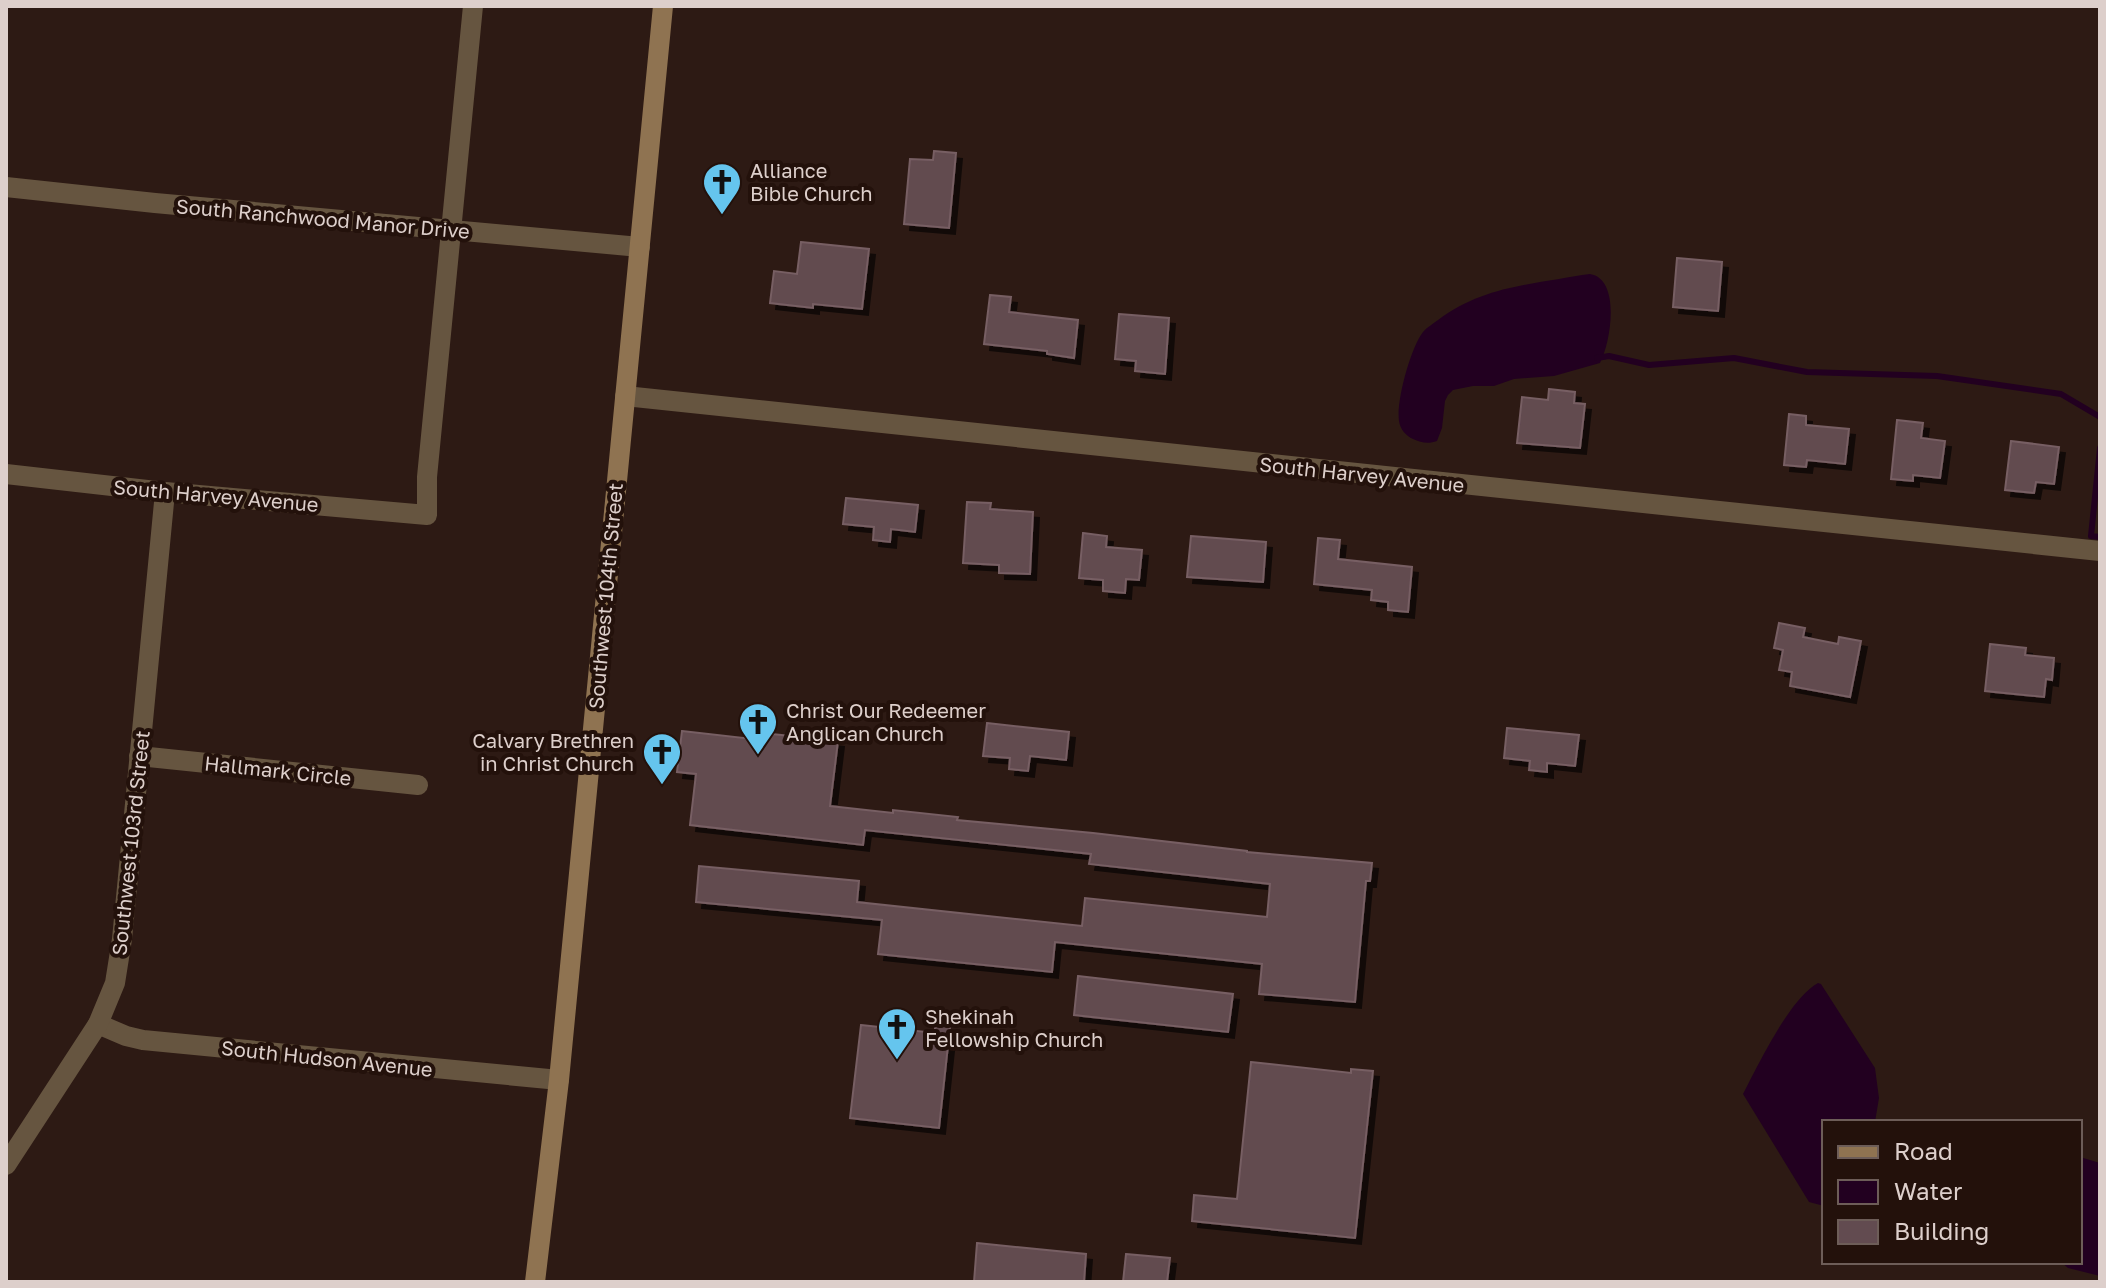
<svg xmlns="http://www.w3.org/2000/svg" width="2106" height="1288" font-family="'Golos Text',sans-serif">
  <defs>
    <filter id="shadow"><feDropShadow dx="6" dy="6" stdDeviation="0" flood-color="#0009"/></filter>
  </defs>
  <rect width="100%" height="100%" fill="#2d1a14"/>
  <g fill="#220020">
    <path d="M 1590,274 C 1621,279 1611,342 1600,363 L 1554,376 L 1514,379 L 1494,386 L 1473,386 L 1453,390 L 1448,395 L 1445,401 L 1442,428 L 1437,441 C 1429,444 1421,443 1413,439 C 1406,436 1400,429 1399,421 C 1396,401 1411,347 1423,332 C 1427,327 1433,324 1438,320 C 1475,292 1515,286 1559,279 C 1570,277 1579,275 1590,274 Z"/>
    <path d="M 1818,983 L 1821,984 L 1875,1068 L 1879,1098 L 1875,1122 L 1824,1122 L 1824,1206 L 1809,1202 L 1743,1094 C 1758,1065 1790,998 1818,983 Z"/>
    <path d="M 2080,1157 L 2100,1163 L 2100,1276 L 2068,1268 L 2061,1262 L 2080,1262 Z"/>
  </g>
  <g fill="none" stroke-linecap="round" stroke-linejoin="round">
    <g stroke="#220020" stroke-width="6">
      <path d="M 1597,358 L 1609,356 L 1649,365 L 1734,358 L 1807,372 L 1937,376 L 2061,394 L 2100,417"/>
      <path d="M 2100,448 L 2091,536 L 2100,537"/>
    </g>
  </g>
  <g fill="#624b50" stroke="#775e63" stroke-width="2" filter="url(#shadow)">
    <path d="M 934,151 L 956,153 L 949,228 L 904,224 L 910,159 L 933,160 Z"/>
    <path d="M 801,242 L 869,249 L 862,309 L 813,304 L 813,308 L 770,303 L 774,271 L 797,274 Z"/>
    <path d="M 1677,258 L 1722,262 L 1718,311 L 1673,307 Z"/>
    <path d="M 990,295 L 1011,297 L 1009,312 L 1078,320 L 1074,358 L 1047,354 L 1047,351 L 984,344 Z"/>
    <path d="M 1119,314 L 1169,318 L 1165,374 L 1135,371 L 1136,361 L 1115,359 Z"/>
    <path d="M 1549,389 L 1575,392 L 1574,403 L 1585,404 L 1580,448 L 1517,443 L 1522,397 L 1548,400 Z"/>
    <path d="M 1789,414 L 1806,416 L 1806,425 L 1849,429 L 1845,464 L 1807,460 L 1806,467 L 1784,465 Z"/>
    <path d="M 1897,420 L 1923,423 L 1921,438 L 1945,441 L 1940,478 L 1913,475 L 1913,481 L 1891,479 Z"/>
    <path d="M 2011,441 L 2059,447 L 2054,484 L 2036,482 L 2034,493 L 2005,490 Z"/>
    <path d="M 846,498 L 918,505 L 915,532 L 891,529 L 890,542 L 873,540 L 874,527 L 843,524 Z"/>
    <path d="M 967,502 L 991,503 L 990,509 L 1033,512 L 1030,574 L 999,573 L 999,565 L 963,563 Z"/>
    <path d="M 1083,533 L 1107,536 L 1106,547 L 1142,550 L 1139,580 L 1126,579 L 1125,593 L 1103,591 L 1103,580 L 1079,578 Z"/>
    <path d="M 1191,536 L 1266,542 L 1263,582 L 1187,577 Z"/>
    <path d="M 1318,538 L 1340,540 L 1338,559 L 1412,567 L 1408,612 L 1388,610 L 1388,602 L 1371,600 L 1372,590 L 1314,584 Z"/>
    <path d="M 1779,623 L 1805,628 L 1803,637 L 1838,644 L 1839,637 L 1861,641 L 1850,697 L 1790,686 L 1792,672 L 1779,670 L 1783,650 L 1774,648 Z"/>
    <path d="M 1990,644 L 2026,648 L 2025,655 L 2054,658 L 2052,680 L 2046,679 L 2044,697 L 1985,691 Z"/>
    <path d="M 987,723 L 1069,732 L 1066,760 L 1030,756 L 1028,771 L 1009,769 L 1010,758 L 983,756 Z"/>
    <path d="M 1507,728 L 1579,735 L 1575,766 L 1547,763 L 1547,772 L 1529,770 L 1530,761 L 1504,758 Z"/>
    <path d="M 682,731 L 752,739 L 752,732 L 838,741 L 830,806 L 893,813 L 893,810 L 958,817 L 957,820 L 1093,833 L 1247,851 L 1247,852 L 1372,863 L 1370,881 L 1366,881 L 1355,1002 L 1259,994 L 1262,964 L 1055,942 L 1052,972 L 878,954 L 882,920 L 696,902 L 699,866 L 859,881 L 857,902 L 1082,926 L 1085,898 L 1267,917 L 1270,884 L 1089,864 L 1091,854 L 865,830 L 863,845 L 690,825 L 696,774 L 677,772 Z"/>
    <path d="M 1078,976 L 1233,994 L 1228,1032 L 1074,1015 Z"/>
    <path d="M 861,1025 L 935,1033 L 935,1025 L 950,1027 L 939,1128 L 850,1118 Z"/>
    <path d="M 1251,1062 L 1351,1073 L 1351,1069 L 1373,1071 L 1355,1238 L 1192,1221 L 1194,1195 L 1237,1199 Z"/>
    <path d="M 977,1243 L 1086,1254 L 1084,1282 L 974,1282 Z"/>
    <path d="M 1126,1254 L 1170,1258 L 1167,1282 L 1123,1282 Z"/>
  </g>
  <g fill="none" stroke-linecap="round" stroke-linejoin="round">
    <g stroke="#665540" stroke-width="20">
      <path d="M 6,187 L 155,203 L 640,247"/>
      <path d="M 625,396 L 2100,551"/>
      <path d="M 6,474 L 165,492 L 427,515 L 427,477 L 473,6"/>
      <path d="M 139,756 L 418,785"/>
      <path d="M 98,1024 L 126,1036 L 143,1040 L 559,1080"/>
      <path d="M 6,1165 L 98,1024 L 115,983 L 122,939 L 165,492"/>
    </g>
    <path stroke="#8f7351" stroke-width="20" d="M 535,1282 L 559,1080 L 663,6"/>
  </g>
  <defs>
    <g id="church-pin" transform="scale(2)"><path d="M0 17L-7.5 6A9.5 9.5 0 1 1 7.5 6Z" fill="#65c5ee" stroke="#23110b"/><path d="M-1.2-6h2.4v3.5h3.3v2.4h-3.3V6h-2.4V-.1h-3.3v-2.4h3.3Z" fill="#111"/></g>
  </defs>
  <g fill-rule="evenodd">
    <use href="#church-pin" x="722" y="182"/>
    <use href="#church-pin" x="758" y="722"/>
    <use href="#church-pin" x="662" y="752"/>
    <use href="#church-pin" x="897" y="1027"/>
  </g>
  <g text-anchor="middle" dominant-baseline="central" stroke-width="8" stroke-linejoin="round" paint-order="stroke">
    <g font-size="20" fill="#ddcfcb" stroke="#23110b" text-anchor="start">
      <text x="750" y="170">Alliance<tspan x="750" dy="23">Bible Church</tspan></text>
      <text x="786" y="710">Christ Our Redeemer<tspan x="786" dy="23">Anglican Church</tspan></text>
      <text x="634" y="740" text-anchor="end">Calvary Brethren<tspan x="634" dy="23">in Christ Church</tspan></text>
      <text x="925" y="1016">Shekinah<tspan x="925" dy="23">Fellowship Church</tspan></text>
    </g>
    <g font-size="20" fill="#ddcfcb" stroke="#23110b">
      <text transform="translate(323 218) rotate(5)">South Ranchwood Manor Drive</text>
      <text transform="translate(1362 474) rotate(6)">South Harvey Avenue</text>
      <text transform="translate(216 495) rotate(5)">South Harvey Avenue</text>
      <text transform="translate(605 596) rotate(-85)">Southwest 104th Street</text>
      <text transform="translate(278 770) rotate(6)">Hallmark Circle</text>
      <text transform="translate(130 843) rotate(-84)">Southwest 103rd Street</text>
      <text transform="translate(327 1058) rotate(6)">South Hudson Avenue</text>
    </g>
  </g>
  <rect width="2106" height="1288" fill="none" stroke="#ddcfcb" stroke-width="16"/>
  <rect x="1822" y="1120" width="260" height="144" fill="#23110b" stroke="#6d5d58" stroke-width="2"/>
  <rect x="1838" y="1146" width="40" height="12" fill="#8f7351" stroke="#6d5d58" stroke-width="2"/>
  <text x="1894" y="1160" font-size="24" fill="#ddcfcb">Road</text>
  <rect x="1838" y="1180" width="40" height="24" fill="#220020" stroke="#6d5d58" stroke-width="2"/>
  <text x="1894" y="1200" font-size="24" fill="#ddcfcb">Water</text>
  <rect x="1838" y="1220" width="40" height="24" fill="#624b50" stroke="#6d5d58" stroke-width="2"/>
  <text x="1894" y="1240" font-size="24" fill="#ddcfcb">Building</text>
</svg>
